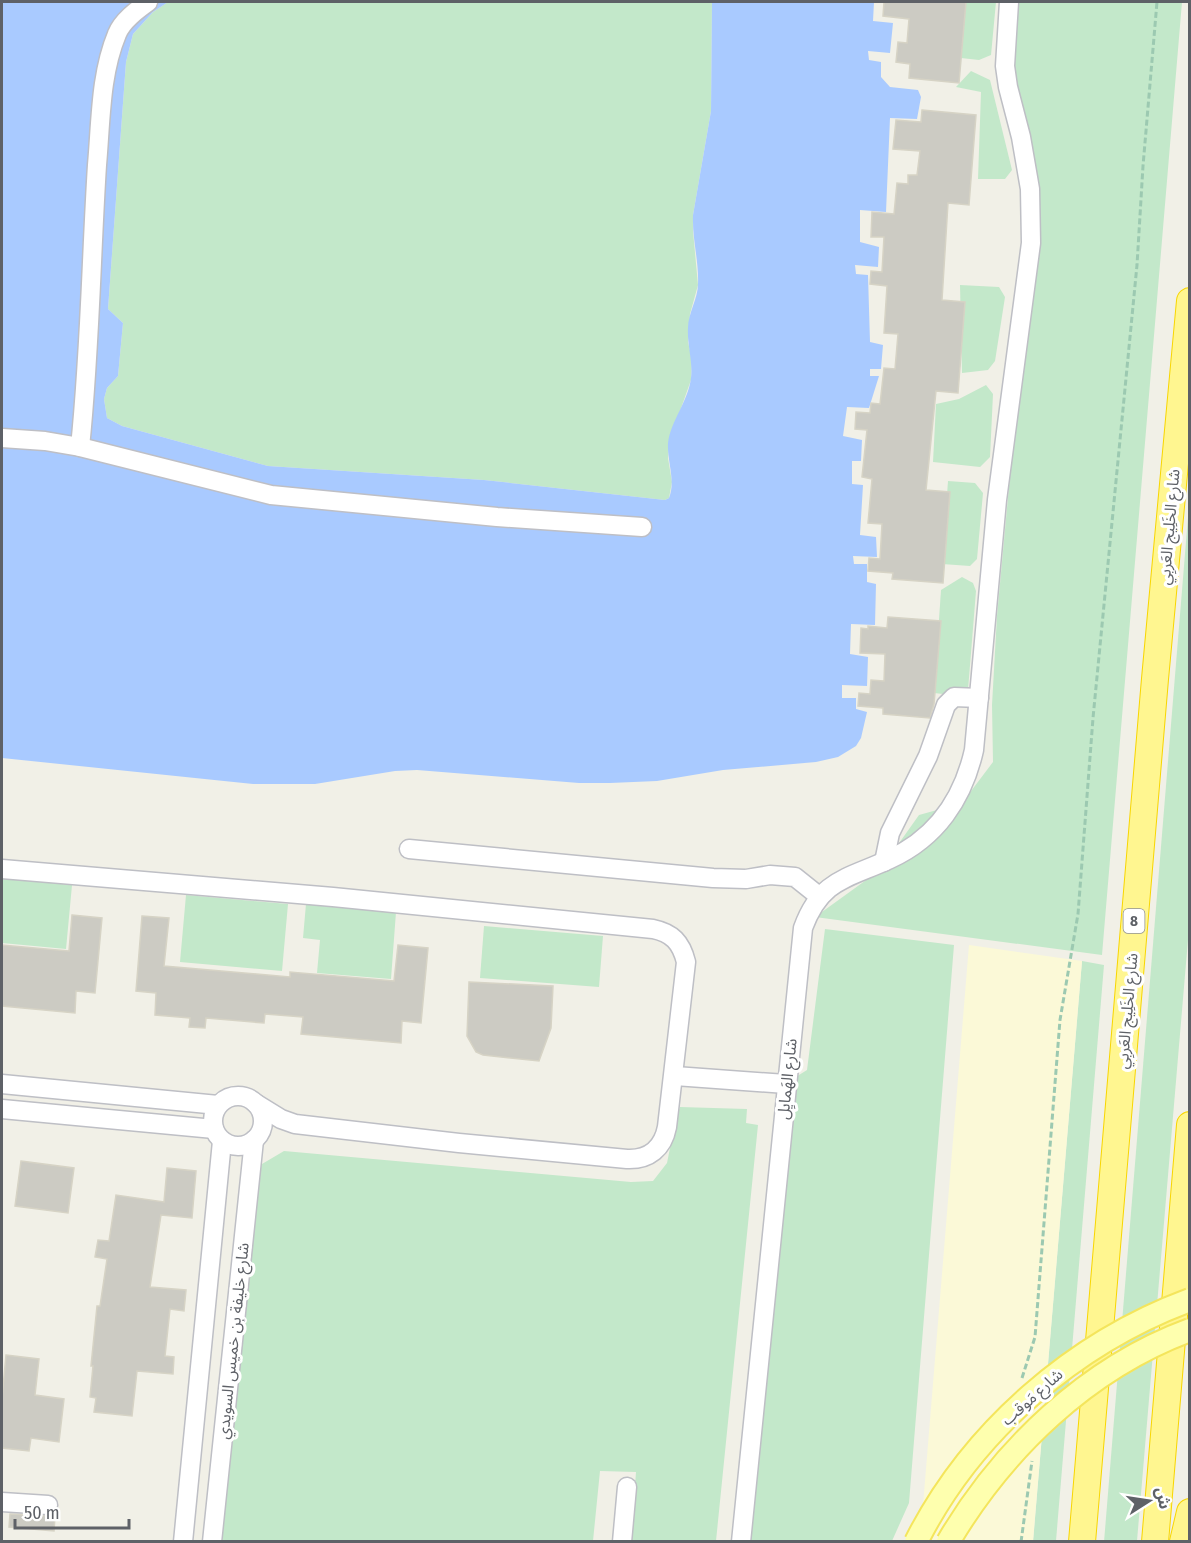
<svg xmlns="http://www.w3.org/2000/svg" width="1191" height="1543" font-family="'Fira Sans Condensed','Noto Sans Arabic',sans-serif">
  <rect width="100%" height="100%" fill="#f1f0e7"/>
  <g fill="#c3e8ca">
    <path d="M 168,2 L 712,2 L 711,111 L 693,215 L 693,231 L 698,285 L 690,314 L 688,342 L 692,359 L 691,380 L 669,442 L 668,458 L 672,482 L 669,498 L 665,500 L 484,480 L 268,466 L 122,426 L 107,418 L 104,399 L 107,388 L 118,376 L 123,323 L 108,309 L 126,62 L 133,34 L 153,12 Z"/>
    <path d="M 966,2 L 996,2 L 991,55 L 979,60 L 961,58 Z"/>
    <path d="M 1019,2 L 1182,2 L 1102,955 L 815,917 L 880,870 L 919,815 L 962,803 L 993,762 L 992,705 L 997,616 L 1016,411 L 1038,224 L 1011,94 L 1010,47 Z"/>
    <path d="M 971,71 L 990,80 L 1012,170 L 1005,179 L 978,179 L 981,92 L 956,87 Z"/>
    <path d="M 960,285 L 999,287 L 1005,297 L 995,361 L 988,370 L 962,373 Z"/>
    <path d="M 986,385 L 993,394 L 990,457 L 980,467 L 933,462 L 936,404 L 959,399 Z"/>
    <path d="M 948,481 L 975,483 L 983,493 L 977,559 L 970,566 L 942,564 Z"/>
    <path d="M 1189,505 L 1189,928 L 1137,1541 L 1104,1542 Z"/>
    <path d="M 962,577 L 973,583 L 976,591 L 968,690 L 961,696 L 934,693 L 941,590 Z"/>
    <path d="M 2,878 L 72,885 L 66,949 L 2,943 Z"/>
    <path d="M 186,895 L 288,904 L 282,971 L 180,962 Z"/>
    <path d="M 306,904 L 396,912 L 391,979 L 317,973 L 320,940 L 303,938 Z"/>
    <path d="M 484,926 L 603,936 L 599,987 L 480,978 Z"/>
    <path d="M 825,929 L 954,945 L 909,1503 L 892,1541 L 749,1542 L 791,1080 L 807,1070 Z"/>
    <path d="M 1082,961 L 1104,965 L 1056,1541 L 1033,1542 Z"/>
    <path d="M 680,1107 L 747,1109 L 746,1123 L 758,1125 L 716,1541 L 631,1541 L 636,1472 L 600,1471 L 593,1541 L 222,1542 L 253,1189 L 262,1164 L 284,1151 L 631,1182 L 653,1181 L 667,1163 L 675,1123 Z"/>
  </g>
  <path fill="#fbf9d7" d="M 969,945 L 1082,961 L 1033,1541 L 920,1542 Z"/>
  <path fill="#a9caff" d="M 2,2 L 168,2 L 153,12 L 133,34 L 126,62 L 108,309 L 123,323 L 118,376 L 107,388 L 104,399 L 107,418 L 122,426 L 268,466 L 484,480 L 665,500 L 669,498 C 676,481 667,462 668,443 C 671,420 688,402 691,378 C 693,361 687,345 688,328 C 688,313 698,299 698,284 C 699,261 692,239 693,215 L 711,111 L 712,2 L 874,2 L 873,21 L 893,23 L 890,53 L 868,51 L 869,60 L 881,62 L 881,77 L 890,87 L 918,90 L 921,97 L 917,119 L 890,118 L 886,212 L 860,210 L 860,242 L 879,247 L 878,267 L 855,265 L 856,274 L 868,275 L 870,342 L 883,345 L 881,369 L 870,369 L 870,376 L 879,376 L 869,408 L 847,407 L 843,436 L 862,440 L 861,461 L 852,461 L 852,484 L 863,485 L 860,535 L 876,537 L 877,557 L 853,556 L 854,564 L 867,564 L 867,582 L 876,584 L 875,625 L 851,624 L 850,654 L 868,657 L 867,686 L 842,685 L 842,698 L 856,698 L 856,709 L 867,712 L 861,738 L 856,746 L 838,757 L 816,762 L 723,770 L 657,781 L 610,783 L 579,783 L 417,770 L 395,771 L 315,784 L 253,784 L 2,758 Z"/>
  <g fill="#cccbc3" stroke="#d6d3c5" stroke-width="1.5">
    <path d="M 884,2 L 966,2 L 959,83 L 909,78 L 910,64 L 896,62 L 898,42 L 907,43 L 909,19 L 883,16 Z"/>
    <path d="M 922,110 L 976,115 L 969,205 L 948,203 L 942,300 L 965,302 L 958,393 L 936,391 L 926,490 L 950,492 L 943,583 L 892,579 L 893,573 L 868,571 L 869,558 L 880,559 L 882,524 L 868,523 L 872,479 L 862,477 L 867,430 L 855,429 L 856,412 L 870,413 L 871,403 L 880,404 L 884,368 L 895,369 L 898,334 L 884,333 L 887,286 L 870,284 L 871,271 L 882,272 L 884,237 L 871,237 L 872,212 L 894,214 L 897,183 L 908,184 L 908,175 L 917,175 L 920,151 L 893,149 L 896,120 L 921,122 Z"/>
    <path d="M 888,617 L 941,621 L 934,704 L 930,718 L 883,714 L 883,708 L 858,706 L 859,693 L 870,694 L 871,680 L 884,681 L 885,654 L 860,653 L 861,628 L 868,629 L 868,626 L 887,628 Z"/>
    <path d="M 72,915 L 102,918 L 95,993 L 76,991 L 75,1013 L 2,1006 L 2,945 L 69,951 Z"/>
    <path d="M 142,916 L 169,918 L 164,966 L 290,977 L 290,972 L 394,981 L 398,945 L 428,948 L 421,1023 L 402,1021 L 401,1043 L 301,1034 L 303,1017 L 265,1014 L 264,1023 L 206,1018 L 205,1028 L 189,1027 L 190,1018 L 155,1015 L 156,993 L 136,991 Z"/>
    <path d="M 469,982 L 553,986 L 551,1028 L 539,1061 L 483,1055 L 476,1052 L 467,1036 Z"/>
    <path d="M 21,1161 L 74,1168 L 68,1213 L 15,1206 Z"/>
    <path d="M 167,1168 L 196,1171 L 192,1218 L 161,1215 L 150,1287 L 186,1290 L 184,1311 L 170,1309 L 165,1356 L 174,1357 L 173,1374 L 137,1371 L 132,1416 L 94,1412 L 96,1398 L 90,1397 L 93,1366 L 91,1366 L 97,1306 L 100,1306 L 107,1259 L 95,1257 L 98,1240 L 109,1241 L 116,1195 L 164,1202 Z"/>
    <path d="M 6,1355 L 39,1359 L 35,1395 L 64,1399 L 59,1442 L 31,1438 L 29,1451 L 2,1448 L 2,1398 Z"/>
    <path d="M 10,1514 L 55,1516 L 54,1531 L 9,1527 Z"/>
  </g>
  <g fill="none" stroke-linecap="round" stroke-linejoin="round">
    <g stroke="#bebfc5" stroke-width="21">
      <g id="minor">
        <path d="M 2,438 L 45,441 L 80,447 L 271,495 L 497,517 L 642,527"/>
        <path d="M 80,447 C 90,353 91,259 97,165 C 101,121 100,75 117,34 C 122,21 137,10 148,2"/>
        <path d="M 409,849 L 713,878 L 746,879 L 770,875 L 795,877 L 820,897"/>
        <path d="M 884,862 L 890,833 L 928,756 L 946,705 L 954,697 L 979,698"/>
        <path d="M 2,869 L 333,897 L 653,929 C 672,933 681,942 686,962 L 667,1127 C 663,1148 649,1160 627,1159 L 459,1143 L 295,1124 L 281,1119 L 255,1103"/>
        <path d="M 675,1076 L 786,1084"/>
        <path d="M 2,1084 L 218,1105"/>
        <circle cx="238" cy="1121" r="25"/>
        <path d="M 2,1109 L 214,1129"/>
        <path d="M 2,1502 L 48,1505"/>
        <path d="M 183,1542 L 222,1141"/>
        <path d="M 212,1542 L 254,1140"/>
        <path d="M 622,1542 L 627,1487"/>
        <path d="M 741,1542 L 803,928 C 821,879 847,879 890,859 C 936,838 963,799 974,750 L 997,500 L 1031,243 L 1030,189 L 1021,137 L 1008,87 L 1005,66 L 1009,2"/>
      </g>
    </g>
    <g stroke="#f8d600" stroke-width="28">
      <g id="highway">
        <path d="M 1082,1542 L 1155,679 L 1190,301"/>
        <path d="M 1155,1542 L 1190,1125"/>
        <path d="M 1183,1542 L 1190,1512"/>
      </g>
    </g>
    <g stroke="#9cc9b1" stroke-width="3" stroke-dasharray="6 3" stroke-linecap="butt">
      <path d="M 1022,1378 L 1035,1337 L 1060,1020 L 1078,914 L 1093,718 L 1137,265 L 1143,166 L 1157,2"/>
      <path d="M 1021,1542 L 1032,1461"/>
    </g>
    <use href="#minor" stroke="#fff" stroke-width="18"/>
    <use href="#highway" stroke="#fff690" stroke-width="26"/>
    <g stroke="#f4e55c" stroke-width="26" stroke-linecap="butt">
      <g id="major-bridge">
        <path d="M 916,1542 C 972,1431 1074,1343 1190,1300"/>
        <path d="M 948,1542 C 1003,1449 1087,1368 1190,1330"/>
      </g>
    </g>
    <use href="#major-bridge" stroke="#feffae" stroke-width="22"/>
  </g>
  <g text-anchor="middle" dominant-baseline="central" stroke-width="6" stroke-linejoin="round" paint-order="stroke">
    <rect fill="#fff" stroke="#8e9095" stroke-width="1.5" x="1123.5" y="909" width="21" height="24" rx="4.5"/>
    <g font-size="15" font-weight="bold" fill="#5e6167">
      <text x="1134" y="921">8</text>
    </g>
    <g font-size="16" fill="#5e6167" stroke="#fff">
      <text transform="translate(1169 527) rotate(-85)">شارع الخَلِيج العَربِي</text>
      <text transform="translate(1127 1011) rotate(-85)">شارع الخَلِيج العَربِي</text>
      <text transform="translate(787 1079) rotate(-84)">شارع الهَمايِل</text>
      <text transform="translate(233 1341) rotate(-84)">شارع خليفة بن خميس السويدي</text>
      <text transform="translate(1032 1397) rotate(-42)">شارع مَوقب</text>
    </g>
  </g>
  <rect width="1191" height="1543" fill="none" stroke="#5e6167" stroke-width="6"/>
  <g transform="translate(1149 1501) rotate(78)" stroke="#ffffff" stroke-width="4.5" paint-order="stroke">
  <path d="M0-4.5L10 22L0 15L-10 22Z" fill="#5e6167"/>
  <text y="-9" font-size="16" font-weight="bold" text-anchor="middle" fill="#5e6167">ش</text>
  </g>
  <path d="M15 1519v9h114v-9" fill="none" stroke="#5e6167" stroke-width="3"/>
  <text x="24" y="1519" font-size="18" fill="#5e6167" stroke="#ffffff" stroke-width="4.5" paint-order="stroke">50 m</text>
</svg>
